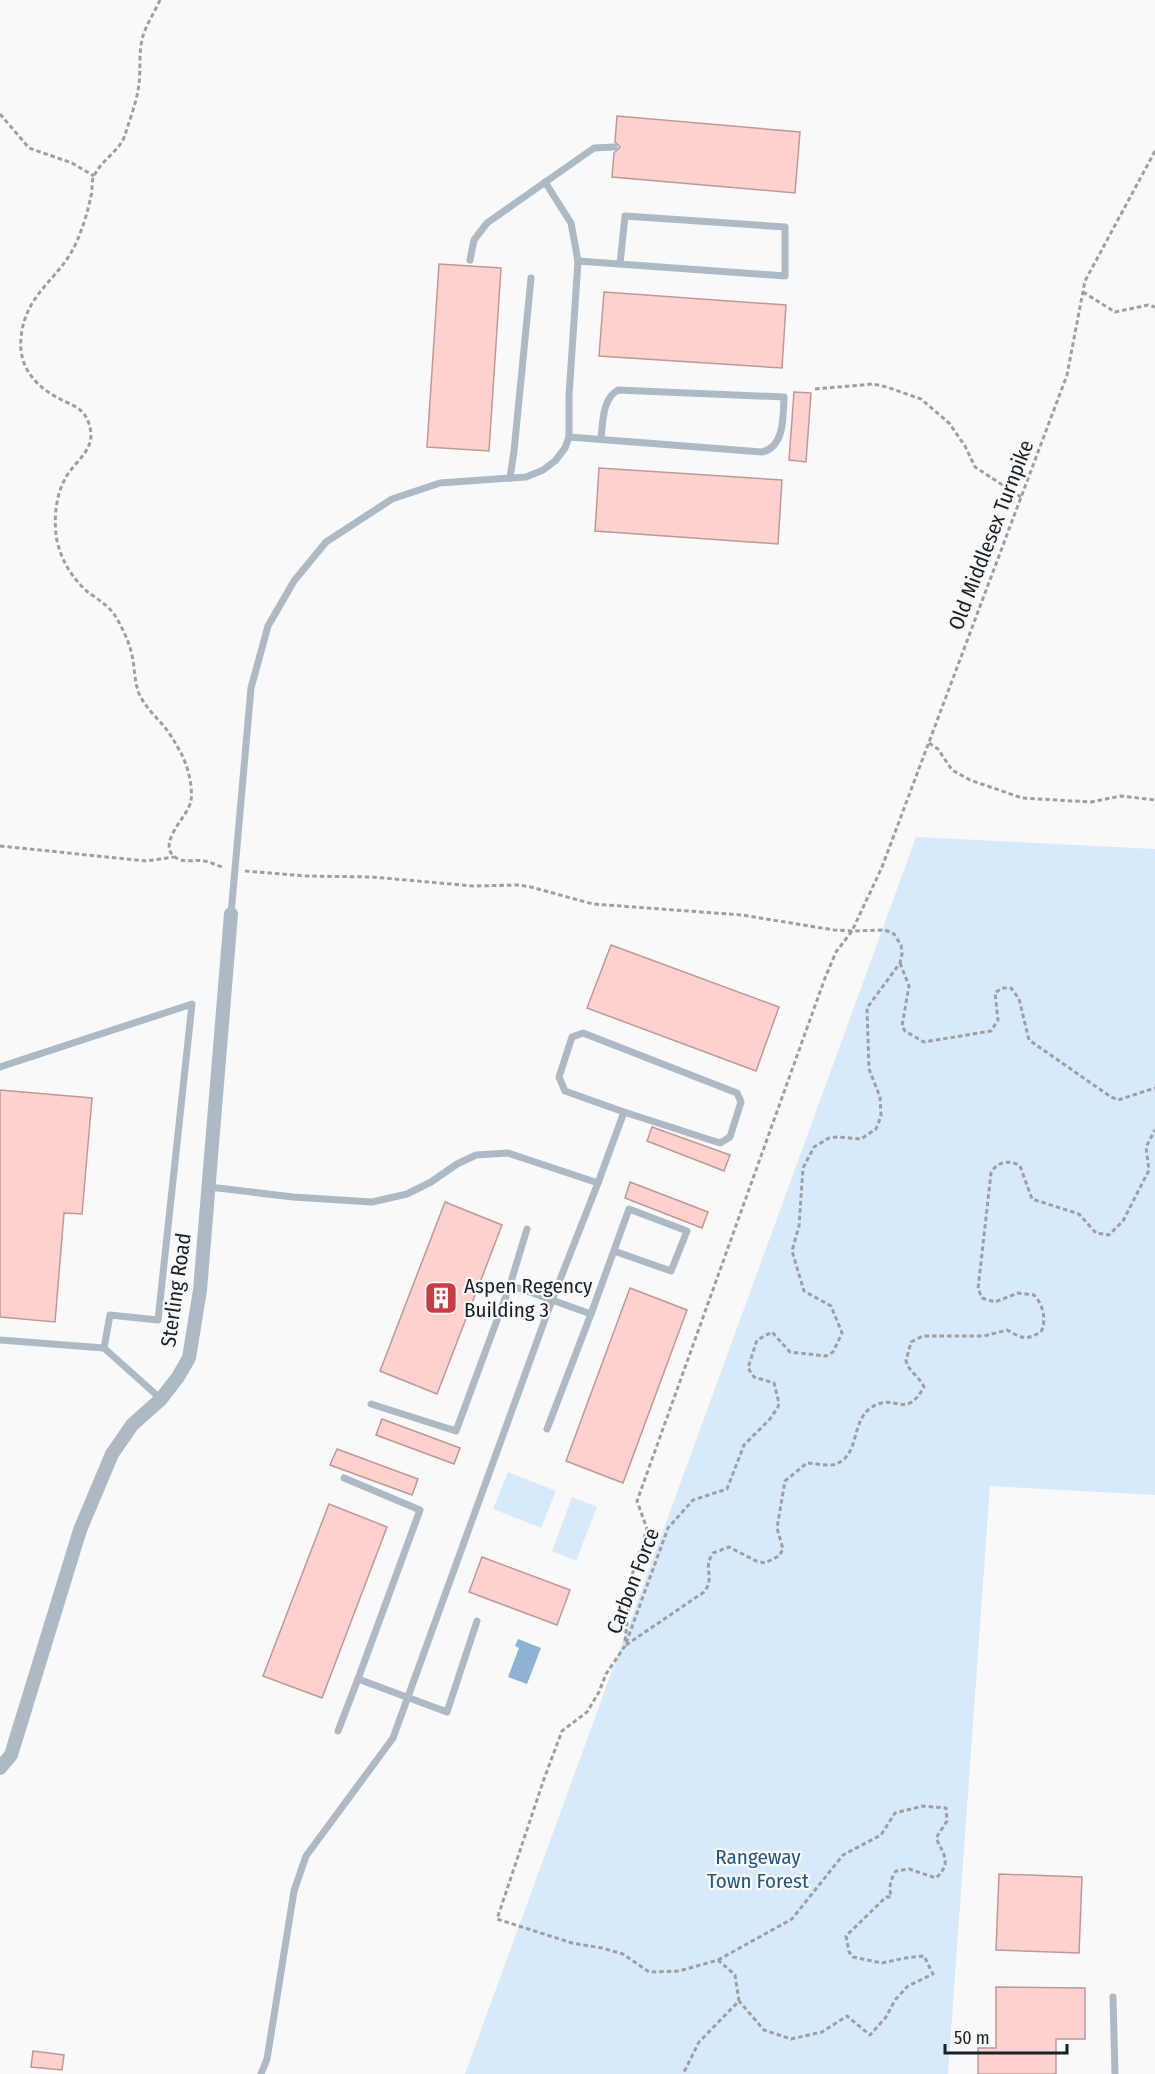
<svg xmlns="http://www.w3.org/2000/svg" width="1155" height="2074" font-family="'Fira Sans Condensed',sans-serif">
  <rect width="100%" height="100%" fill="#f9f9f9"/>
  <g fill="#d7eafb">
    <path d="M 916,837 L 1155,849 L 1155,1495 L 990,1486 L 948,2074 L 465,2074 Z"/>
    <path d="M 508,1472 L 556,1491 L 541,1528 L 493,1509 Z"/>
    <path d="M 572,1497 L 597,1507 L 576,1561 L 552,1551 Z"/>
  </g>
  <path fill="#8db2d4" d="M 518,1639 L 541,1648 L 527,1684 L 508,1677 L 519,1648 L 515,1646 Z"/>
  <g fill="#fed1cf" stroke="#bf9998" stroke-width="1.5">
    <path d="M 617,116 L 800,132 L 795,193 L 612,177 L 614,153 L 620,147 L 615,142 Z"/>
    <path d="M 439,264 L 501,268 L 489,451 L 427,447 Z"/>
    <path d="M 604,292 L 786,305 L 782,368 L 599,356 Z"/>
    <path d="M 794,392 L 811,393 L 806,462 L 789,460 Z"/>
    <path d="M 599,468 L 782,480 L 778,544 L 595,531 Z"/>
    <path d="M 611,945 L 779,1007 L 756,1071 L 587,1008 Z"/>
    <path d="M 0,1090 L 92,1098 L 82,1214 L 64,1213 L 55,1322 L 0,1317 Z"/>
    <path d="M 652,1127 L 730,1155 L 724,1171 L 647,1141 Z"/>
    <path d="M 630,1182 L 708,1212 L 702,1228 L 625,1198 Z"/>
    <path d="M 445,1202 L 502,1225 L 437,1394 L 380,1371 Z"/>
    <path d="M 630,1288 L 687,1310 L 623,1483 L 566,1461 Z"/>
    <path d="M 382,1419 L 460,1448 L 454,1464 L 376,1435 Z"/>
    <path d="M 337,1449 L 418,1479 L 412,1495 L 330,1465 Z"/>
    <path d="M 329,1504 L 387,1527 L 322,1698 L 263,1676 Z"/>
    <path d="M 482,1557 L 570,1590 L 557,1625 L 469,1592 Z"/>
    <path d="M 999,1874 L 1082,1877 L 1079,1953 L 996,1950 Z"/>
    <path d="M 996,1987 L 1085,1988 L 1085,2039 L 1056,2039 L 1056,2074 L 978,2074 L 978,2048 L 996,2048 Z"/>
    <path d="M 33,2051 L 64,2055 L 62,2070 L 31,2067 Z"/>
  </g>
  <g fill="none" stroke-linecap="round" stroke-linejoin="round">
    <g stroke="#9ca0a4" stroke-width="3" stroke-dasharray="4.5 3" stroke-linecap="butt">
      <path d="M 160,0 C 155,11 148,22 144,33 C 138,48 141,68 139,84 C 137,101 130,119 125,135 C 120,151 101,160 94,176 C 91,181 93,190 91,196 C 88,211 83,227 77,241 C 61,279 25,292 21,338 C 18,367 36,387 60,399 C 72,405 83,408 88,421 C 99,450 76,458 65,479 C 56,495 54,517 56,535 C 59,557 72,579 89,593 C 99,600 109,606 116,617 C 123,629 129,642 132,655 C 135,669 134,682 140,696 C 146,707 154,715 162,724 C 170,733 176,744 182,755 C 188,767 193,787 191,801 C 188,817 153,846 178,859 C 187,863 195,859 204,861 C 211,862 217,866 224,867"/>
      <path d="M 0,114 L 29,148 L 72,163 L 94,176"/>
      <path d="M 1083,292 L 1115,312 L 1148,305 L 1155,307"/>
      <path d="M 815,389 L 873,384 L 887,387 L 921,399 L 949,423 L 965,446 L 975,467 L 1021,497"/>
      <path d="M 929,743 L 938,749 L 952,770 L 970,780 L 1022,798 L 1091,802 L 1121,796 L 1155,800"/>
      <path d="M 0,846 L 146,861 L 174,857"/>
      <path d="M 245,871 L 305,876 L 372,877 L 473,886 L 518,885 L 531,887 L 593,904 L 742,915 L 834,930 L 852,931 L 885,930 L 894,934 L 901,945 L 902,954 L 900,963 L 867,1008 L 869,1069 L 880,1097 L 881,1116 L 876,1129 L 861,1139 L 838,1137 L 829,1138 L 814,1147 L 803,1168 L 799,1226 L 792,1251 L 804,1291 L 831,1306 L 842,1333 L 833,1352 L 826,1356 L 790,1352 L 772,1332 L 757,1340 L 748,1368 L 754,1377 L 774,1383 L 779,1403 L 778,1407 L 770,1419 L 744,1445 L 727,1489 L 693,1500 L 668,1528 L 625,1646 L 606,1674 L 599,1692 L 587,1712 L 562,1731 L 544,1779 L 497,1919 L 572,1943 L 602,1948 L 623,1954 L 649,1972 L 679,1971 L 718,1960 L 735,1975 L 739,2001 L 699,2042 L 683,2074"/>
      <path d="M 900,963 L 909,986 L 902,1026 L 905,1031 L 924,1042 L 991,1031 L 998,1020 L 995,993 L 1002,988 L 1011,988 L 1019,999 L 1029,1040 L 1111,1097 L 1118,1100 L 1155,1088"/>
      <path d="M 625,1641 L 632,1575 L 647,1529 L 637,1501 L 825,978 L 836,952 L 852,931 L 882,867 L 1067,375 L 1085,281 L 1155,151"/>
      <path d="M 626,1645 L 704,1592 C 716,1577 702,1569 713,1553 L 729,1547 L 756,1561 L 765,1563 L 779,1556 L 783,1549 L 777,1528 L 785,1481 L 807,1463 C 815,1463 828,1467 836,1464 C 861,1454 850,1421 872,1407 C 896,1392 905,1421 924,1387 C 919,1376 909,1372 906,1361 L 911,1342 L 923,1336 L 984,1336 L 1007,1330 C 1022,1338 1025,1341 1041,1332 C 1047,1320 1043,1304 1034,1295 L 1018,1293 L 995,1302 L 982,1298 L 978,1289 L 991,1173 C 996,1162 1010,1159 1020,1166 L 1032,1199 L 1079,1214 L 1096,1233 L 1109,1235 L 1123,1221 L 1149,1170 L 1146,1147 L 1155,1130"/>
      <path d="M 718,1960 L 792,1919 L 843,1855 L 881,1835 L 895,1813 L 923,1806 L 946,1808 L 947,1821 L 936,1838 C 944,1855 952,1863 936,1878 L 909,1869 L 896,1871 C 890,1880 889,1887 891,1897 L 886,1897 L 846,1936 L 849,1952 L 853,1957 L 882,1963 L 905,1958 L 924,1956 L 933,1974 L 908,1986 L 895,2000 L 886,2017 L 870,2035 L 847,2016 L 822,2032 L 791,2039 L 764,2030 L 739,2001"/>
    </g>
    <g stroke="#adb9c4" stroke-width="7">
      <path d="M 470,260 L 474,240 L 487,223 L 594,148 L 614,147"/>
      <path d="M 578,261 L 785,276 L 785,227 L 625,216 L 620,264"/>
      <path d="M 569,437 L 762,452 C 785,447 783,416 784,397 L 618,390 C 602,399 603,422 601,439"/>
      <path d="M 510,478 L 514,451 L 531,278"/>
      <path d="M 231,914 L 251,688 L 268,626 L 294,581 L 326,542 L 392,499 L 440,483 L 526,477 L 543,470 L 555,461 L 565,448 L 569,437 L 569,396 L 578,261 L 571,223 L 545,182"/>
      <path d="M 0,1067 L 192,1004 L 158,1320 L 110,1315 L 104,1348"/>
      <path d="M 598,1183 L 624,1112 L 565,1091 L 559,1077 L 572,1037 L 583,1033 L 737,1093 L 741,1102 L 730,1137 L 720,1143 L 624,1112"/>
      <path d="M 209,1187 L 293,1197 L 372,1202 L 407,1194 L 431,1182 L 457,1164 L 476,1155 L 508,1153 L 598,1183 L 552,1300 L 393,1738 L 306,1856 L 294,1891 L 267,2059 L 261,2074"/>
      <path d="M 510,1285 L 527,1229"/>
      <path d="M 0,1340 L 104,1348 L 161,1399"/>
      <path d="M 371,1404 L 456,1431 L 510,1285 L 591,1314 L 629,1209 L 687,1231 L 671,1271 L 614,1251"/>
      <path d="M 547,1429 L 591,1314"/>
      <path d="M 344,1478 L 420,1510 L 358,1679 L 447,1712 L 477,1621"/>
      <path d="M 338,1731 L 358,1679"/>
      <path d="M 1113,1997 L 1115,2074"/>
    </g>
    <path stroke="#adb9c4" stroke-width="14" d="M 0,1768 L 11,1755 L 80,1530 L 112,1454 L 132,1425 L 161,1399 L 178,1377 L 189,1358 L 200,1290 L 231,914"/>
  </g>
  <defs>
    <g id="building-square" transform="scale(1.725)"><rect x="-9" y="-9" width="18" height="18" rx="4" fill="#cb3b44" stroke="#f9f9f9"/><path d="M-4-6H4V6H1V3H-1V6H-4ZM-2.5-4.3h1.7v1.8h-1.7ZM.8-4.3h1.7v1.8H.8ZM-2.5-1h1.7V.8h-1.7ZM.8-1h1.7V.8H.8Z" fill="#fff"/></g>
  </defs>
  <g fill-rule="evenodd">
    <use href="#building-square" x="441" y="1298"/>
  </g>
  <g text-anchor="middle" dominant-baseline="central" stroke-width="4.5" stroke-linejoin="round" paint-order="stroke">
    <g font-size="21" fill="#17212a" stroke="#f9f9f9">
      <text transform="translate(991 535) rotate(-69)">Old Middlesex Turnpike</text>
      <text transform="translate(176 1290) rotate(-82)">Sterling Road</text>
      <text transform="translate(633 1581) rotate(-69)">Carbon Force</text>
    </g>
    <g font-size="21" fill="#17212a" stroke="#f9f9f9" text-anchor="start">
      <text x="464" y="1286">Aspen Regency<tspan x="464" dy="24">Building 3</tspan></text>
    </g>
    <g font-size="21" fill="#215885" stroke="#f9f9f9">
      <text x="758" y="1857">Rangeway<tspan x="758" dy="24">Town Forest</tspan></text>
    </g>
  </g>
  <path d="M945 2044v9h122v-9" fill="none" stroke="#17212a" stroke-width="3"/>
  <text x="954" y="2044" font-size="18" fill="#17212a" stroke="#f9f9f9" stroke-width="4.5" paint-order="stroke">50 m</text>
</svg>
